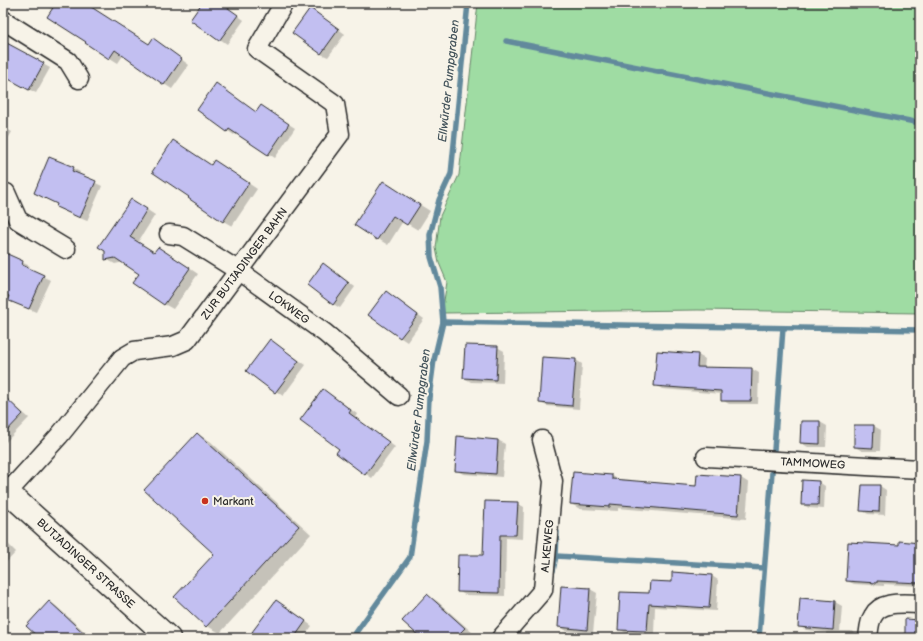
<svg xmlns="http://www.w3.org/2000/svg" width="923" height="641" font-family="'Balsamiq Sans',sans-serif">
  <rect width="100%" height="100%" fill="#f7f3e8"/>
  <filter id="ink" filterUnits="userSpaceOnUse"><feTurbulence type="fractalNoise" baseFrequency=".025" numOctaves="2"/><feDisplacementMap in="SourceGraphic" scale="8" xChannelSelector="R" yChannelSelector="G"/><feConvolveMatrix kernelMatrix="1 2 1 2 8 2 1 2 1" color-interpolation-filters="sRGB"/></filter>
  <g filter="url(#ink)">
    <path fill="#9fdca3" stroke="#658467" d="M 478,3 L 920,3 L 920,313 L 698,310 L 442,313 L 447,282 L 439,263 L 436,248 L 440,216 L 459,175 Z"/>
    <g fill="#0003">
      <path d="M 41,3 L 86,3 L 97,10 L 96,11 L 149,45 L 161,44 L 189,65 L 172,89 L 164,84 L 124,54 L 118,63 L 86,43 L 87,42 L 53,10 Z"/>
      <path d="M 203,3 L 220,3 L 244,20 L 227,44 L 191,19 Z"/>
      <path d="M 317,13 L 345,34 L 328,57 L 321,54 Z"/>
      <path d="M 3,42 L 50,68 L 36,93 L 3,76 Z"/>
      <path d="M 198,110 L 257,113 L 268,111 L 295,128 L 275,158 L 236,132 L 234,135 L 228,131 Z"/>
      <path d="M 3,127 L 12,132 L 3,147 Z"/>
      <path d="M 174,141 L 211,165 L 223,166 L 257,189 L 232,226 L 223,221 Z"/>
      <path d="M 73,168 L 80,172 L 79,175 L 102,186 L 87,221 L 64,211 L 57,207 L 58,204 L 42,197 Z"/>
      <path d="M 393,188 L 430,211 L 418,230 L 403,221 L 388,245 L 355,225 Z"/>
      <path d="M 140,205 L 155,215 L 138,242 L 154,253 L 167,253 L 198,274 L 173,309 L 164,304 L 140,273 L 124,262 L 115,264 L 106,259 Z"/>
      <path d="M 3,250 L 8,252 L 6,255 L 30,266 L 28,269 L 51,280 L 36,312 L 15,303 L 14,297 L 3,293 Z"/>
      <path d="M 323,264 L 330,268 L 355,287 L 340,308 L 333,304 Z"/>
      <path d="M 386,292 L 393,296 L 424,319 L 407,342 L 401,338 L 369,314 Z"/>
      <path d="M 270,340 L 306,365 L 283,396 L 247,371 Z"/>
      <path d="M 497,347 L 504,351 L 503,383 L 471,382 L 464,378 Z"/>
      <path d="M 658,352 L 698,355 L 705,359 L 704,368 L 752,369 L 759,373 L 758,404 L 729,404 L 722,400 L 722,394 L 662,389 L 655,385 Z"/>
      <path d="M 576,360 L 582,364 L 579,409 L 547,406 L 540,403 Z"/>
      <path d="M 330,394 L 357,414 L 355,418 L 395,447 L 372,478 L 366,474 L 341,448 Z"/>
      <path d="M 3,395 L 29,418 L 3,445 Z"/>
      <path d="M 802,422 L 820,422 L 827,426 L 826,447 L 808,447 L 801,443 Z"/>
      <path d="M 874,426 L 881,430 L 880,451 L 862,451 L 855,447 Z"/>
      <path d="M 197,434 L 210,441 L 311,534 L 220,633 L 207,626 L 215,554 Z"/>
      <path d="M 458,437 L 498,440 L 505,444 L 502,477 L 463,474 L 456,470 Z"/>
      <path d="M 612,476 L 620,480 L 697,487 L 741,478 L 749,483 L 746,519 L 618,508 L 618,511 L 580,509 L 571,504 Z"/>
      <path d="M 819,482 L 825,486 L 824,509 L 809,508 L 802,504 Z"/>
      <path d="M 880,486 L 886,490 L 885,515 L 868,514 L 861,510 Z"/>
      <path d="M 517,503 L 524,507 L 523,539 L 506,538 L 505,596 L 465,595 L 458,591 L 484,557 Z"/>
      <path d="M 3,539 L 16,552 L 3,566 Z"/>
      <path d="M 920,544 L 920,586 L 884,584 L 884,586 L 854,584 L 847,581 L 900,546 Z"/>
      <path d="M 712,576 L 718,580 L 716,611 L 655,607 L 654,634 L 626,633 L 619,629 L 650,594 L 673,583 Z"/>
      <path d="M 590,589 L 597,593 L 593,633 L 566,631 L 559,627 Z"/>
      <path d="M 427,595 L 437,601 L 474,634 L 471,638 L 422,638 Z"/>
      <path d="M 801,599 L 835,602 L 842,606 L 840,631 L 851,631 L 858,635 L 858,638 L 826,638 L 826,632 L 806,630 L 799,626 Z"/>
      <path d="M 277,601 L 312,626 L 303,638 L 262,638 Z"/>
      <path d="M 50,602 L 56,606 L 85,632 L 86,631 L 97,638 L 40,638 Z"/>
      <path d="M 695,635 L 724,636 L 728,638 L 695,638 Z"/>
    </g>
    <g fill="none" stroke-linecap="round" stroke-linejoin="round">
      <g stroke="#62899c" stroke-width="5.5">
        <path d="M 506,41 L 920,123"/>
        <path d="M 443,322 L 920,330"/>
        <path d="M 774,450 L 783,328"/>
        <path d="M 556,556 L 764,568"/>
        <path d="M 553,571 L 556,556 L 557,532"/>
        <path d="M 352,638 L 410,557 L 427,441 L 429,398 L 434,360 L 443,322 L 440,287 L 431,257 L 430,235 L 439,200 L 451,174 L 468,3"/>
        <path d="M 759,638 L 772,472"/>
      </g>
    </g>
    <g fill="#c2bff1" stroke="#2b2b2b">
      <path d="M 56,3 L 85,3 L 149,44 L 153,38 L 182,59 L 164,85 L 115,50 L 109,59 L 85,43 L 86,42 L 47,17 Z"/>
      <path d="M 202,3 L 221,3 L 238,15 L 219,41 L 190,20 Z"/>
      <path d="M 310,8 L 339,29 L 321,54 L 292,33 Z"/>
      <path d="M 3,41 L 44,63 L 29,90 L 3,76 Z"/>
      <path d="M 216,83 L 256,112 L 261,105 L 289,124 L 268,155 L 229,129 L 227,132 L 197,110 Z"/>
      <path d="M 173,140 L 211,165 L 214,160 L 249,183 L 223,222 L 188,198 L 189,197 L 152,172 Z"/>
      <path d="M 49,157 L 74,167 L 72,171 L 96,181 L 80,218 L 56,207 L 57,204 L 34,193 Z"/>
      <path d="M 383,181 L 420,205 L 407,225 L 393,216 L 377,240 L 354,225 Z"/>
      <path d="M 131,199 L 147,209 L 130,237 L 154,252 L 158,247 L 190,268 L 164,305 L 132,283 L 139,274 L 115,258 L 105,260 L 105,251 L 98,247 Z"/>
      <path d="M 3,252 L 23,261 L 22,265 L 44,275 L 29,309 L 7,300 L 9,296 L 3,294 Z"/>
      <path d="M 323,263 L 349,283 L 333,305 L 307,285 Z"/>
      <path d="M 386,291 L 418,315 L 400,338 L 368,315 Z"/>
      <path d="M 270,339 L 299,361 L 275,393 L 246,371 Z"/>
      <path d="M 465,345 L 498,346 L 496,380 L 463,378 Z"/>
      <path d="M 657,351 L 698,354 L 697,367 L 752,368 L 751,401 L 721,401 L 721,391 L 654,386 Z"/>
      <path d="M 542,357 L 576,359 L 572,406 L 539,403 Z"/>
      <path d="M 323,389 L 351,410 L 349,413 L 389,442 L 365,475 L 336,453 L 339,449 L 300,420 Z"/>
      <path d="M 3,395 L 23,414 L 3,435 Z"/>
      <path d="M 801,421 L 820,421 L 820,444 L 800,443 Z"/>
      <path d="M 854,425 L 874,425 L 873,448 L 854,447 Z"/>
      <path d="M 197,433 L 299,526 L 206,627 L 174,597 L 214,554 L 144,490 Z"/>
      <path d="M 457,436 L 498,440 L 496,474 L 455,471 Z"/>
      <path d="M 573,472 L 612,475 L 612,479 L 696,486 L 697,474 L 741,477 L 738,515 L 610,504 L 610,507 L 570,504 Z"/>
      <path d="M 802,480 L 819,481 L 818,505 L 801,505 Z"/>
      <path d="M 862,485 L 880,485 L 879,512 L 860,511 Z"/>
      <path d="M 485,501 L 518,502 L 516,535 L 500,535 L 499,593 L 457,592 L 458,555 L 483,555 Z"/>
      <path d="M 899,541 L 920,543 L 920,583 L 877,581 L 877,583 L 846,581 L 848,542 L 899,545 Z"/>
      <path d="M 672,572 L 712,575 L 709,608 L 649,604 L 647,631 L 618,630 L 620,592 L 649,593 L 650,581 L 672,582 Z"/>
      <path d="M 561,586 L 590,588 L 587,630 L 558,627 Z"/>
      <path d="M 427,594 L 465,628 L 455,638 L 421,638 L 402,621 Z"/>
      <path d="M 800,598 L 835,601 L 833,630 L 798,627 Z"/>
      <path d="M 276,600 L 306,621 L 294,638 L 260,638 L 252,632 Z"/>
      <path d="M 49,601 L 89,638 L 39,638 L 26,626 Z"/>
      <path d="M 905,619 L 920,620 L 920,638 L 905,638 Z"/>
    </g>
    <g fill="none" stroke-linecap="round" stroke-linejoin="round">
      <g stroke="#2b2b2b" stroke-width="21">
        <g id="street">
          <path d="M 3,20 L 68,61 L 79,79"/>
          <path d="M 3,193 L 6,193 L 18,220 L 66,249"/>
          <path id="s1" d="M 169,234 L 183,236 L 239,271 L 325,333 L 399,396"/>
          <path id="s2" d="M 706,457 L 920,469"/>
          <path id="s3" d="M 8,492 L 59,436 L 122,358 L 134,351 L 173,346 L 187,340 L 340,134 L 335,104 L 257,49 L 284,3"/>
          <path id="s4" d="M 501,638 L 543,590 L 553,481 L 542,440"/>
          <path d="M 868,638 C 869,631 869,622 873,616 C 881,600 905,604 920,604"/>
        </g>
      </g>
      <g stroke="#2b2b2b" stroke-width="25">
        <g id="secondary">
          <path id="s5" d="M 3,488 L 169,638"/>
        </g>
      </g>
      <use href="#street" stroke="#f7f3e8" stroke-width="18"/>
      <use href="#secondary" stroke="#f7f3e8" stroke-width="22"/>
    </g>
  </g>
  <circle fill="#c8321e" stroke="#f7f3e8" stroke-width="1.5" cx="205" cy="501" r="4"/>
  <g text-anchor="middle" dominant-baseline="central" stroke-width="4" stroke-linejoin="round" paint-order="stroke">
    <g font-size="11" fill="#2b2b2b" stroke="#f7f3e8">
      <text stroke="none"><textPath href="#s3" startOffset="340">ZUR BUTJADINGER BAHN</textPath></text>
      <text stroke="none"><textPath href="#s1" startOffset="142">LOKWEG</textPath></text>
      <text stroke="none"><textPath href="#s2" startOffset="107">TAMMOWEG</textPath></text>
      <text stroke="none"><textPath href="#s4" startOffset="108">ALKEWEG</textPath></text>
      <text stroke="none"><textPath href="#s5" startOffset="112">BUTJADINGER STRASSE</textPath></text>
    </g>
    <g font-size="11" fill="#2b2b2b" stroke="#f7f3e8" text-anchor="start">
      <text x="213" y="501">Markant</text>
    </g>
    <g font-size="12" font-style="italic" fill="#42525a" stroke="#f7f3e8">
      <text transform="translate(449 81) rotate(-84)">Ellwürder Pumpgraben</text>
      <text transform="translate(419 410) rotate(-83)">Ellwürder Pumpgraben</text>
    </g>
  </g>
  <rect width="923" height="641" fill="none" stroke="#f7f3e8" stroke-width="16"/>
  <rect x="8" y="8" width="907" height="625" fill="none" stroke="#2b2b2b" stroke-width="1.5" filter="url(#ink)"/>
</svg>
